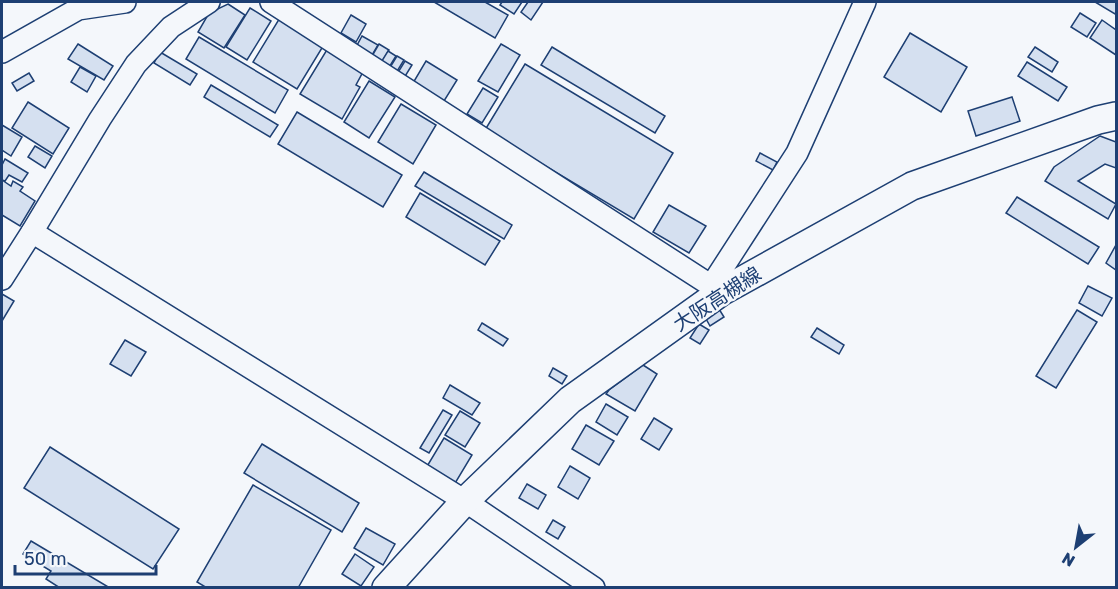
<svg xmlns="http://www.w3.org/2000/svg" width="1118" height="589" font-family="Rubik,'Noto Sans JP',sans-serif">
  <rect width="100%" height="100%" fill="#f4f7fb"/>
  <g fill="#d5e0f0" stroke="#1d3f73" stroke-width="1.5">
    <path d="M 434,2 L 485,2 L 508,15 L 495,38 Z"/>
    <path d="M 502,2 L 522,2 L 514,14 L 500,5 Z"/>
    <path d="M 528,2 L 543,2 L 531,20 L 521,12 Z"/>
    <path d="M 1095,2 L 1116,2 L 1116,12 L 1115,14 Z"/>
    <path d="M 228,4 L 245,15 L 224,48 L 198,32 L 209,13 Z"/>
    <path d="M 250,8 L 271,21 L 247,60 L 226,47 Z"/>
    <path d="M 1080,13 L 1096,23 L 1087,37 L 1071,27 Z"/>
    <path d="M 351,15 L 366,24 L 356,42 L 341,33 Z"/>
    <path d="M 281,16 L 325,43 L 297,89 L 253,62 Z"/>
    <path d="M 1102,20 L 1116,30 L 1116,55 L 1090,38 Z"/>
    <path d="M 910,33 L 967,67 L 941,112 L 884,77 Z"/>
    <path d="M 362,36 L 378,45 L 371,57 L 355,49 Z"/>
    <path d="M 199,37 L 288,90 L 275,113 L 186,59 Z"/>
    <path d="M 78,44 L 113,66 L 104,80 L 68,59 Z"/>
    <path d="M 379,44 L 389,50 L 382,62 L 372,56 Z"/>
    <path d="M 501,44 L 520,55 L 498,92 L 478,81 Z"/>
    <path d="M 552,47 L 665,116 L 655,133 L 541,65 Z"/>
    <path d="M 1035,47 L 1058,62 L 1052,72 L 1028,57 Z"/>
    <path d="M 328,48 L 364,70 L 356,85 L 360,87 L 342,119 L 300,94 Z"/>
    <path d="M 388,51 L 396,56 L 388,69 L 380,64 Z"/>
    <path d="M 160,52 L 197,74 L 190,85 L 154,63 Z"/>
    <path d="M 397,56 L 404,60 L 396,73 L 389,69 Z"/>
    <path d="M 405,61 L 412,65 L 404,78 L 397,74 Z"/>
    <path d="M 426,61 L 457,80 L 444,101 L 413,83 Z"/>
    <path d="M 1027,62 L 1067,87 L 1058,101 L 1018,76 Z"/>
    <path d="M 525,64 L 673,153 L 634,219 L 485,130 Z"/>
    <path d="M 80,67 L 96,76 L 87,92 L 71,82 Z"/>
    <path d="M 29,73 L 34,81 L 17,91 L 12,83 Z"/>
    <path d="M 369,81 L 395,97 L 369,138 L 344,122 Z"/>
    <path d="M 211,85 L 278,125 L 270,137 L 204,97 Z"/>
    <path d="M 483,88 L 498,97 L 482,123 L 467,114 Z"/>
    <path d="M 1012,97 L 1020,121 L 976,136 L 968,111 Z"/>
    <path d="M 28,102 L 69,128 L 53,154 L 12,128 Z"/>
    <path d="M 401,104 L 436,125 L 413,164 L 378,142 Z"/>
    <path d="M 297,112 L 402,175 L 383,207 L 278,144 Z"/>
    <path d="M 2,125 L 22,137 L 11,156 L 2,150 Z"/>
    <path d="M 1100,136 L 1116,142 L 1116,168 L 1105,164 L 1078,181 L 1116,204 L 1108,219 L 1045,181 L 1054,167 Z"/>
    <path d="M 35,146 L 52,156 L 45,168 L 28,157 Z"/>
    <path d="M 760,153 L 777,162 L 773,170 L 756,161 Z"/>
    <path d="M 5,159 L 28,173 L 22,182 L 9,175 L 5,181 L 2,180 L 2,165 Z"/>
    <path d="M 424,172 L 512,225 L 504,239 L 415,186 Z"/>
    <path d="M 2,180 L 11,186 L 13,181 L 23,187 L 20,191 L 35,201 L 20,226 L 2,215 Z"/>
    <path d="M 420,193 L 500,241 L 485,265 L 406,217 Z"/>
    <path d="M 1017,197 L 1099,247 L 1088,264 L 1006,213 Z"/>
    <path d="M 669,205 L 706,226 L 689,253 L 653,232 Z"/>
    <path d="M 1116,245 L 1116,270 L 1106,263 Z"/>
    <path d="M 1088,286 L 1112,298 L 1102,316 L 1079,303 Z"/>
    <path d="M 2,294 L 14,301 L 2,321 Z"/>
    <path d="M 719,309 L 724,317 L 710,326 L 705,317 Z"/>
    <path d="M 1077,310 L 1097,322 L 1056,388 L 1036,376 Z"/>
    <path d="M 482,323 L 508,339 L 503,346 L 478,330 Z"/>
    <path d="M 699,324 L 709,330 L 700,344 L 690,338 Z"/>
    <path d="M 817,328 L 844,345 L 839,354 L 811,337 Z"/>
    <path d="M 125,340 L 146,352 L 131,376 L 110,364 Z"/>
    <path d="M 643,365 L 657,374 L 635,411 L 606,394 L 609,390 Z"/>
    <path d="M 553,368 L 567,376 L 562,384 L 549,376 Z"/>
    <path d="M 450,385 L 480,403 L 472,415 L 443,398 Z"/>
    <path d="M 606,404 L 628,417 L 617,435 L 596,422 Z"/>
    <path d="M 443,410 L 452,415 L 429,453 L 420,448 Z"/>
    <path d="M 460,411 L 480,423 L 465,447 L 445,435 Z"/>
    <path d="M 654,418 L 672,429 L 659,450 L 641,439 Z"/>
    <path d="M 586,425 L 614,441 L 599,465 L 572,449 Z"/>
    <path d="M 444,438 L 472,455 L 454,485 L 426,468 Z"/>
    <path d="M 262,444 L 359,503 L 342,532 L 244,473 Z"/>
    <path d="M 50,447 L 179,529 L 153,569 L 24,488 Z"/>
    <path d="M 570,466 L 590,478 L 578,499 L 558,487 Z"/>
    <path d="M 527,484 L 546,495 L 538,509 L 519,498 Z"/>
    <path d="M 253,485 L 331,530 L 298,588 L 207,588 L 197,582 Z"/>
    <path d="M 553,520 L 565,527 L 558,539 L 546,532 Z"/>
    <path d="M 366,528 L 395,544 L 383,565 L 354,548 Z"/>
    <path d="M 31,541 L 110,588 L 60,588 L 46,579 L 51,571 L 23,554 Z"/>
    <path d="M 355,554 L 374,567 L 361,586 L 342,574 Z"/>
  </g>
  <g fill="none" stroke-linecap="round" stroke-linejoin="round">
    <g stroke="#1d3f73" stroke-width="24">
      <g id="minor">
        <path d="M 271,2 L 721,292"/>
        <path d="M 2,52 L 78,9 L 125,2"/>
        <path d="M 32,232 L 465,501 L 594,588"/>
        <path d="M 2,279 L 32,232 L 100,119 L 136,64 L 171,27 L 209,2"/>
        <path d="M 711,286 L 797,153 L 865,2"/>
      </g>
    </g>
    <g stroke="#1d3f73" stroke-width="30">
      <path id="major" d="M 386,588 L 465,501 L 570,400 L 721,292 L 912,186 L 1098,120 L 1116,116"/>
    </g>
    <use href="#minor" stroke="#f4f7fb" stroke-width="21"/>
    <use href="#major" stroke="#f4f7fb" stroke-width="27"/>
  </g>
  <g text-anchor="middle" dominant-baseline="central" stroke-width="4.5" stroke-linejoin="round" paint-order="stroke">
    <g font-size="20" fill="#1d3f73" stroke="#f4f7fb">
      <text transform="translate(717 299) rotate(-33)">大阪高槻線</text>
    </g>
  </g>
  <rect width="1118" height="589" fill="none" stroke="#1d3f73" stroke-width="6"/>
  <g transform="translate(1076 547) rotate(211)" stroke="#f4f7fb" stroke-width="4.5" paint-order="stroke">
  <path d="M0-4.5L10 22L0 15L-10 22Z" fill="#1d3f73"/>
  <text y="-9" font-size="16" font-weight="bold" text-anchor="middle" fill="#1d3f73">N</text>
  </g>
  <path d="M15 565v9h141v-9" fill="none" stroke="#1d3f73" stroke-width="3"/>
  <text x="24" y="565" font-size="18" fill="#1d3f73" stroke="#f4f7fb" stroke-width="4.5" paint-order="stroke">50 m</text>
</svg>
